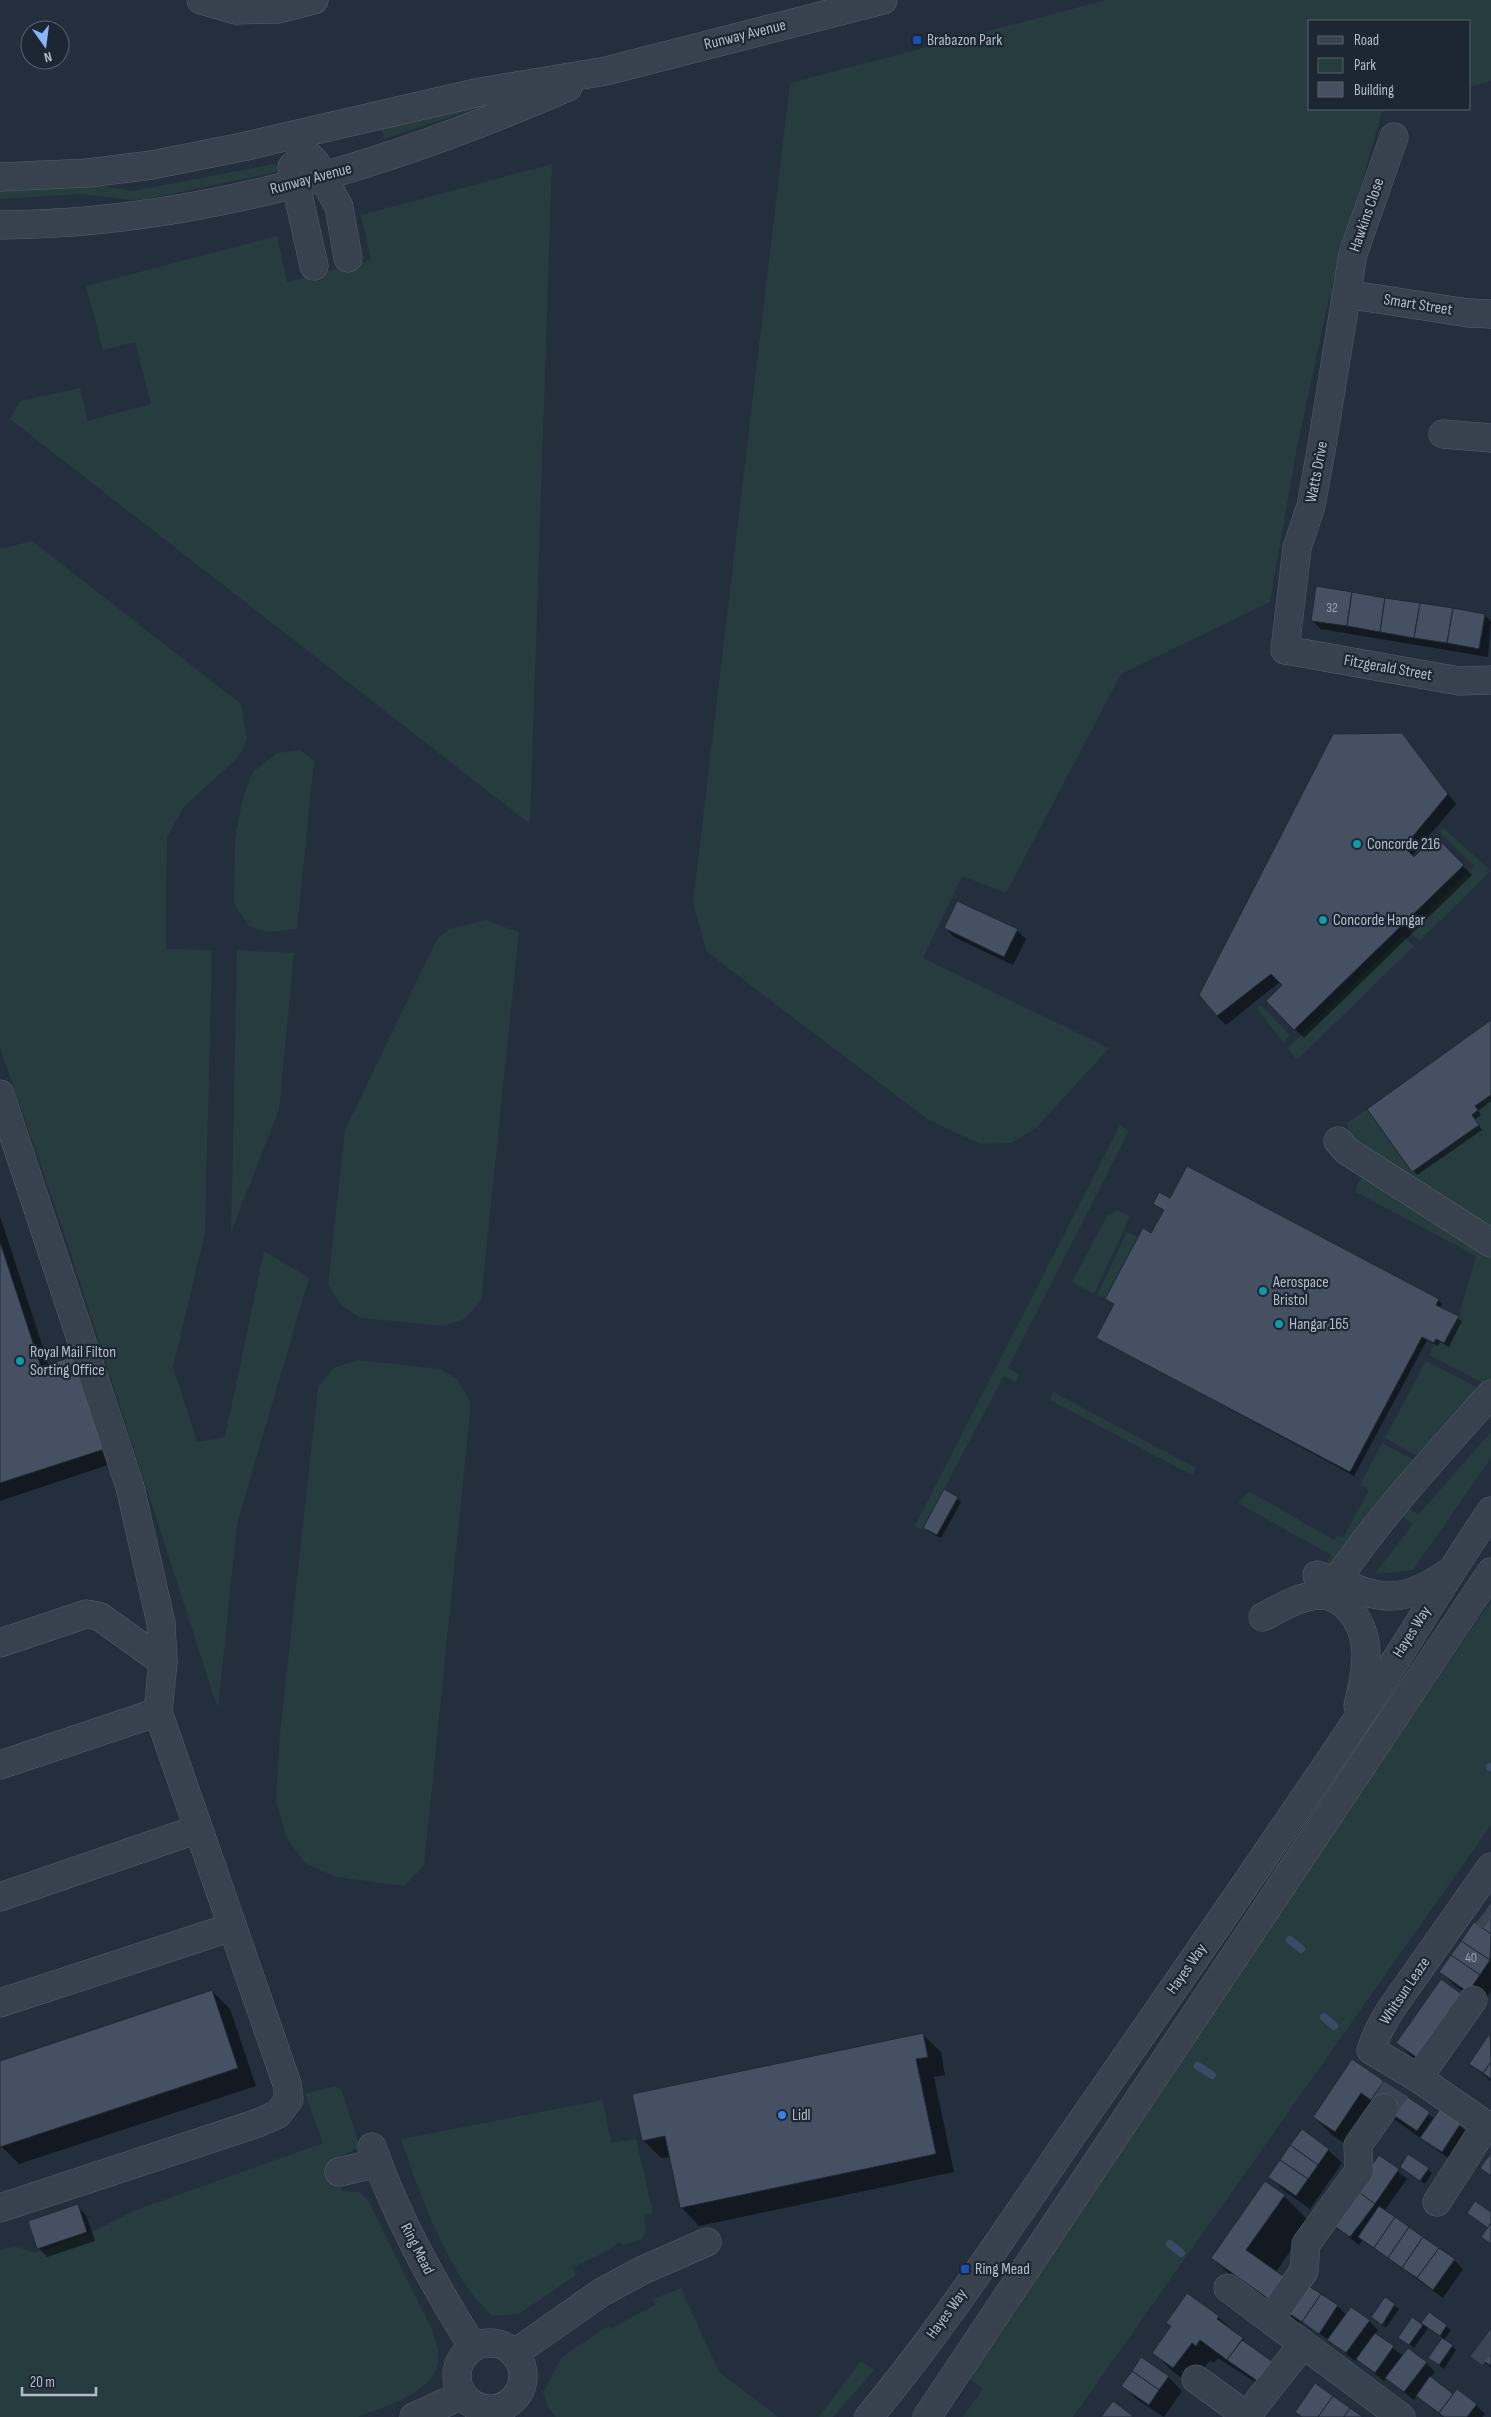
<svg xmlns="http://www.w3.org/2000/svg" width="1491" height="2417" font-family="'Sofia Sans Condensed',sans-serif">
  <rect width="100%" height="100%" fill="#242f3e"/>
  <g fill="#263c3f">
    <path d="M 1106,0 L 1491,0 L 1491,81 L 1470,87 L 1470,21 L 1310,21 L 1310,109 L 1392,109 L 1382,112 L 1332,285 L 1297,447 L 1270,602 L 1121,674 L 1006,893 L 962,876 L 923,958 L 1109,1048 L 1036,1128 L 1011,1143 L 980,1144 L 927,1119 L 707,952 L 693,903 L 790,83 Z"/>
    <path d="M 498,101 L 384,139 L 381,125 Z"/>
    <path d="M 274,164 L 279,166 L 281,171 L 147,199 L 132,200 L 81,194 L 0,199 L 0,188 L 91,184 L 133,191 Z"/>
    <path d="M 552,164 L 530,824 L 10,419 L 20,401 L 80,388 L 88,421 L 151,404 L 135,342 L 103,350 L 86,286 L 277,236 L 287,282 L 371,260 L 361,215 Z"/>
    <path d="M 32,541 L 241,704 L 247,739 L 238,758 L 184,806 L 167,837 L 166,949 L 212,950 L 205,1233 L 173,1367 L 197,1442 L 225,1437 L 264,1251 L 309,1278 L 237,1524 L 218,1709 L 62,1227 L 0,1047 L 0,549 Z"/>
    <path d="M 300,750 L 314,761 L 297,929 L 267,932 L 249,926 L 234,904 L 235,838 L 243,797 L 253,772 L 277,753 Z"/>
    <path d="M 1443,828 L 1491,871 L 1419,941 L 1409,930 L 1474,866 L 1439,831 Z"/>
    <path d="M 486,920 L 519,932 L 481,1301 L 464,1319 L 444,1326 L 361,1318 L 341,1305 L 328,1285 L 345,1130 L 437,939 L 450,929 Z"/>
    <path d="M 1403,935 L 1414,946 L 1297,1060 L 1288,1048 Z"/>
    <path d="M 237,950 L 294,953 L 279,1110 L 231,1232 Z"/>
    <path d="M 1261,1005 L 1290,1035 L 1283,1042 L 1257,1009 Z"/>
    <path d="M 1491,1095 L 1491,1234 L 1376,1163 L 1349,1135 L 1347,1123 L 1367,1109 L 1413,1172 L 1479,1125 L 1472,1115 L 1478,1110 L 1475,1106 Z"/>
    <path d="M 1120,1125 L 1129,1131 L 1008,1368 L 1019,1374 L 1016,1382 L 1004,1376 L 922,1530 L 915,1526 Z"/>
    <path d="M 1365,1176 L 1491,1252 L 1491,1384 L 1489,1386 L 1429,1355 L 1436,1339 L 1444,1343 L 1459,1316 L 1476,1256 L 1356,1192 L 1358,1182 Z"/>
    <path d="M 1118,1210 L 1130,1216 L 1094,1294 L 1072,1282 L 1107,1216 Z"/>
    <path d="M 1127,1232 L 1138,1237 L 1105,1299 L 1097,1295 Z"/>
    <path d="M 357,1360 L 440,1369 L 457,1379 L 471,1403 L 424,1866 L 404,1886 L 336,1877 L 305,1863 L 286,1837 L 276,1800 L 280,1734 L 318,1387 L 334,1368 Z"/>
    <path d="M 1426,1361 L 1484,1391 L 1423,1459 L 1385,1438 Z"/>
    <path d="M 1053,1392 L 1196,1468 L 1192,1475 L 1050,1400 Z"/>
    <path d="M 1491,1432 L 1491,1458 L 1413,1570 L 1375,1574 L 1413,1524 L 1398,1513 L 1404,1504 L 1418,1515 Z"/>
    <path d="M 1382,1443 L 1420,1463 L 1332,1568 L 1323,1569 L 1331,1555 L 1238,1503 L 1249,1491 L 1334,1540 L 1337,1535 L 1343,1538 L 1369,1490 L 1360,1485 Z"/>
    <path d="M 1491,1601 L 1491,1825 L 1073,2417 L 963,2417 L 983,2389 L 970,2379 L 1040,2261 Z"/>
    <path d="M 334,2086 L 341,2089 L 360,2147 L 329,2162 L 342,2191 L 359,2192 L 368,2200 L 432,2330 C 435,2340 441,2354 438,2364 C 430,2395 384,2406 358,2417 L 0,2417 L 0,2250 L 14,2246 L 36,2253 L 90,2233 L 136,2210 L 323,2143 L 305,2094 Z"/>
    <path d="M 603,2100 L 611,2143 L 636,2139 L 653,2213 L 644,2214 L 646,2231 L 642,2239 L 624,2245 L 618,2242 C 606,2255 588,2258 573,2268 L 576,2275 L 519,2314 L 493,2316 C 450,2281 419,2191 401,2139 Z"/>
    <path d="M 681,2288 L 719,2372 L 778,2417 L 556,2417 L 548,2407 L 543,2393 L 562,2357 L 607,2327 L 610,2329 L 655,2305 L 653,2299 Z"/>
    <path d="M 861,2361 L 874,2370 L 833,2417 L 819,2417 Z"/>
  </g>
  <g fill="#0007">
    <path d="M 1485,615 L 1491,622 L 1488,657 L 1321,629 L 1312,620 Z"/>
    <path d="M 1402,735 L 1456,804 L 1412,856 L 1414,858 L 1435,837 L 1472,875 L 1304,1038 L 1267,1001 L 1283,985 L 1280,982 L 1226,1025 L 1217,1016 Z"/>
    <path d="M 945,928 L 1017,930 L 1026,939 L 1013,965 L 954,937 Z"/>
    <path d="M 1491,1022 L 1491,1101 L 1478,1111 L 1481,1115 L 1475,1119 L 1482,1130 L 1417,1175 L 1369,1109 Z"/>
    <path d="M 1171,1200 L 1438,1300 L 1442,1304 L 1440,1308 L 1462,1321 L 1449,1347 L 1440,1342 L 1438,1346 L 1427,1340 L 1354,1476 L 1097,1337 L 1114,1305 L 1107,1299 L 1152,1235 L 1165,1211 L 1154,1204 Z"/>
    <path d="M 0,1216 L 49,1366 L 120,1461 L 0,1501 Z"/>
    <path d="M 957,1498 L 961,1502 L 941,1538 L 929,1532 L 924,1528 Z"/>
    <path d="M 1491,1904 L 1491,1991 L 1482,2005 L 1454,1985 L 1441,1972 Z"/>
    <path d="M 1441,1981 L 1433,2072 L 1411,2056 L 1398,2043 Z"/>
    <path d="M 212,1991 L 230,2009 L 256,2086 L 19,2164 L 1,2146 L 0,2062 Z"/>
    <path d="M 922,2034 L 941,2052 L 945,2075 L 934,2077 L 954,2172 L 699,2226 L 681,2207 L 670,2157 L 661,2158 L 643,2140 Z"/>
    <path d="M 1490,2035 L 1491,2035 L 1491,2081 L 1470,2063 Z"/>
    <path d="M 1352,2061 L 1435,2119 L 1440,2111 L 1469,2133 L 1451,2160 L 1390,2116 L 1353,2149 L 1332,2135 L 1314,2117 Z"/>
    <path d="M 1328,2150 L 1342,2163 L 1310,2209 L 1283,2190 L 1270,2176 Z"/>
    <path d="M 1379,2156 L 1407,2179 L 1384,2211 L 1454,2260 L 1463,2269 L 1443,2298 L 1363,2240 L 1359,2245 L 1331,2223 Z"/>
    <path d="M 1428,2169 L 1432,2173 L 1425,2184 L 1406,2171 Z"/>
    <path d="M 1284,2196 L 1310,2222 L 1276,2272 L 1285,2279 L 1306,2285 L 1338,2306 L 1346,2315 L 1369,2321 L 1378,2330 L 1375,2334 L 1403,2356 L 1426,2363 L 1435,2372 L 1430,2378 L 1454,2395 L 1476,2405 L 1485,2414 L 1482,2417 L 1443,2417 L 1417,2396 L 1414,2400 L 1387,2378 L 1384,2381 L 1357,2359 L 1355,2361 L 1329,2340 L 1300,2322 L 1297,2325 L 1239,2284 L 1213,2258 Z"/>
    <path d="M 77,2206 L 86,2215 L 95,2241 L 47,2257 L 39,2248 Z"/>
    <path d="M 1385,2299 L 1399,2309 L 1386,2328 L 1372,2317 Z"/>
    <path d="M 1429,2314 L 1451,2330 L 1444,2340 L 1456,2350 L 1444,2369 L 1430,2358 L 1443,2338 L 1428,2328 L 1414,2348 L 1400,2338 L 1421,2325 Z"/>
    <path d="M 1218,2317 L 1254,2350 L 1268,2390 L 1218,2358 L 1214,2363 L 1210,2360 L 1192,2385 L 1172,2371 L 1154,2353 L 1172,2327 L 1167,2322 Z"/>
    <path d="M 1491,2330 L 1491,2368 L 1475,2353 Z"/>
    <path d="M 1142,2358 L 1168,2377 L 1182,2391 L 1164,2417 L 1136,2399 L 1123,2385 Z"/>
  </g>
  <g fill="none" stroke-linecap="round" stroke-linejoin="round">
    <g stroke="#394c67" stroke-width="8">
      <path d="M 1490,1767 L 1491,1767"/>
      <path d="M 1290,1940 L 1301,1949"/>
      <path d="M 1324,2017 L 1334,2026"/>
      <path d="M 1198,2066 L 1212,2075"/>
      <path d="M 1170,2244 L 1181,2253"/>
    </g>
  </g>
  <g fill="#455162" stroke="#1f2835">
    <path d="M 1316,586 L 1352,592 L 1347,626 L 1311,621 Z"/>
    <path d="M 1352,592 L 1385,598 L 1380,632 L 1347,626 Z"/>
    <path d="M 1385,598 L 1420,603 L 1414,638 L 1380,632 Z"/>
    <path d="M 1420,603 L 1453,608 L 1447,643 L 1414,638 Z"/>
    <path d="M 1453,608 L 1485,614 L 1479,649 L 1447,643 Z"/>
    <path d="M 1402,733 L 1448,794 L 1404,847 L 1414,857 L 1435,836 L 1464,865 L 1294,1030 L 1266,1001 L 1282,985 L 1271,974 L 1217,1016 L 1199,995 L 1333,734 Z"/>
    <path d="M 957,901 L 1018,929 L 1004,957 L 944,928 Z"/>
    <path d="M 1491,1020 L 1491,1095 L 1475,1106 L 1478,1110 L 1472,1115 L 1479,1125 L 1412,1172 L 1367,1109 Z"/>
    <path d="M 1187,1166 L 1439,1299 L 1436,1305 L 1459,1316 L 1444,1343 L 1436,1339 L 1434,1343 L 1422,1337 L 1350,1472 L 1096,1338 L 1114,1304 L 1105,1299 L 1138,1237 L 1143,1228 L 1151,1233 L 1164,1210 L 1153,1204 L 1159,1192 L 1170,1198 Z"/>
    <path d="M 0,1242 L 41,1367 L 77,1355 L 108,1448 L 0,1483 Z"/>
    <path d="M 944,1489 L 958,1497 L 937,1535 L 923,1528 Z"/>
    <path d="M 1491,1902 L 1491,1934 L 1476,1924 Z"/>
    <path d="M 1474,1922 L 1491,1934 L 1490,1960 L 1461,1941 Z"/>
    <path d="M 1461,1941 L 1490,1960 L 1480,1975 L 1451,1955 Z"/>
    <path d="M 1451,1955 L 1480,1975 L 1468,1992 L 1439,1972 Z"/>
    <path d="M 1441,1979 L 1464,1996 L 1419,2059 L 1396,2043 Z"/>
    <path d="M 212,1990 L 238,2068 L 0,2147 L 0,2061 Z"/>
    <path d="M 923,2033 L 928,2057 L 916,2059 L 936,2154 L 680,2208 L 665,2136 L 642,2141 L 632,2094 Z"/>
    <path d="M 1490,2033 L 1491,2062 L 1483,2073 L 1469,2064 Z"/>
    <path d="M 1352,2059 L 1384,2081 L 1371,2100 L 1361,2093 L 1335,2132 L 1313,2117 Z"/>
    <path d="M 1491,2062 L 1491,2079 L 1483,2073 Z"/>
    <path d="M 1384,2081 L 1430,2112 L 1417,2131 L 1371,2100 Z"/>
    <path d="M 1440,2109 L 1461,2123 L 1442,2152 L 1420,2138 Z"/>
    <path d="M 1302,2129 L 1329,2149 L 1318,2165 L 1290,2145 Z"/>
    <path d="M 1290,2145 L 1318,2165 L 1308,2179 L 1280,2160 Z"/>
    <path d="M 1491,2153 L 1491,2176 L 1480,2168 Z"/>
    <path d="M 1408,2154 L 1429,2168 L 1420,2181 L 1400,2167 Z"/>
    <path d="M 1379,2155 L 1399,2169 L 1375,2204 L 1352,2187 L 1358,2184 Z"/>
    <path d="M 1280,2160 L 1308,2179 L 1296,2196 L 1268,2177 Z"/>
    <path d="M 1265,2181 L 1285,2195 L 1246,2250 L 1286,2278 L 1270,2300 L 1211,2258 Z"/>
    <path d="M 1352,2187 L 1375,2204 L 1350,2237 L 1330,2223 Z"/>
    <path d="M 1475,2201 L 1491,2212 L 1491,2223 L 1488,2228 L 1467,2213 Z"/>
    <path d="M 78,2204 L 87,2232 L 37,2249 L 28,2221 Z"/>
    <path d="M 1379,2206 L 1395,2217 L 1374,2248 L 1358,2237 Z"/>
    <path d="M 1395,2217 L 1409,2227 L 1388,2258 L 1374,2248 Z"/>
    <path d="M 1491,2223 L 1491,2244 L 1481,2237 Z"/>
    <path d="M 1409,2227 L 1423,2237 L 1402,2268 L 1388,2258 Z"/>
    <path d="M 1423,2237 L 1439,2248 L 1417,2278 L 1402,2268 Z"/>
    <path d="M 1439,2248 L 1455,2259 L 1433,2290 L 1417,2278 Z"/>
    <path d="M 1306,2284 L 1321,2294 L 1302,2322 L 1287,2312 Z"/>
    <path d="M 1187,2293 L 1219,2316 L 1217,2319 L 1243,2338 L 1227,2360 L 1200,2340 L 1196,2346 L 1192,2343 L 1173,2368 L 1152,2353 L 1171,2326 L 1166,2323 Z"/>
    <path d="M 1321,2294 L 1338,2305 L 1319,2334 L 1302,2322 Z"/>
    <path d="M 1385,2297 L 1395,2304 L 1382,2325 L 1371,2317 Z"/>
    <path d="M 1351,2307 L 1370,2320 L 1346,2353 L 1327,2340 Z"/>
    <path d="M 1429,2312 L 1447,2325 L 1440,2336 L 1421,2323 Z"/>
    <path d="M 1412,2317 L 1423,2325 L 1409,2345 L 1398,2338 Z"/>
    <path d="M 1491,2328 L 1491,2366 L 1473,2353 Z"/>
    <path d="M 1375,2333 L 1394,2346 L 1375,2373 L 1356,2359 Z"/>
    <path d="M 1442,2338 L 1453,2345 L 1439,2365 L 1428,2358 Z"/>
    <path d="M 1242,2340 L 1273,2362 L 1259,2382 L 1227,2360 Z"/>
    <path d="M 1408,2348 L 1427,2362 L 1404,2392 L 1385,2378 Z"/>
    <path d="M 1141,2357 L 1169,2376 L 1159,2390 L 1132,2371 Z"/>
    <path d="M 1132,2371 L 1159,2390 L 1149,2405 L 1121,2386 Z"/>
    <path d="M 1430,2376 L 1453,2394 L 1439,2413 L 1416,2396 Z"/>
    <path d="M 1315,2383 L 1333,2396 L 1318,2417 L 1302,2417 L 1295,2412 Z"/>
    <path d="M 1457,2389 L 1477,2404 L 1467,2417 L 1444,2417 L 1439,2413 Z"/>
    <path d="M 1333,2396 L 1350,2408 L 1344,2417 L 1318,2417 Z"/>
    <path d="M 1113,2401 L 1133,2416 L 1132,2417 L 1101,2417 Z"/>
    <path d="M 1350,2408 L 1363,2417 L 1344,2417 Z"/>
  </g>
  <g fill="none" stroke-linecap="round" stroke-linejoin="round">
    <g stroke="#3a4453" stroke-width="28" stroke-dasharray="28 14" stroke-linecap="butt">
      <path d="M 1484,1913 L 1491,1919"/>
      <path d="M 1384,2108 L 1396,2089"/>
      <path d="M 1479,2345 L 1491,2354"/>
    </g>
    <g stroke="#565f6c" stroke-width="29">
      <g id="minor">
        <path d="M 201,0 L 236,10 L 279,9 L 314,0"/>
        <path d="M 290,136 L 315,162 L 339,207 L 348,258"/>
        <path d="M 1394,137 L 1353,254 L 1321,451 L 1311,506 L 1297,548 L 1285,650 L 1459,681 L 1491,680"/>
        <path d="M 292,167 L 314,266"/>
        <path d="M 0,177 L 88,173 L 152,165 L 242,147 L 480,92 L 606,71 L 883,0"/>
        <path d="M 0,225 C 197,224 389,165 568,87"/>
        <path d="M 1346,294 L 1468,313 L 1491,314"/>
        <path d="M 1443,434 L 1491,438"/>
        <path d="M 0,1094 L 130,1487 L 161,1623 L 163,1662 L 158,1712 L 287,2084 L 289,2099 L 278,2114 L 258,2123 L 0,2208"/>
        <path d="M 1338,1141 L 1347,1151 L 1491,1243"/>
        <path d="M 1317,1575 C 1371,1593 1393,1612 1446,1574"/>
        <path d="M 1327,1595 C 1374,1522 1433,1459 1491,1394"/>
        <path d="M 1263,1617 C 1280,1608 1299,1596 1320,1595 C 1331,1595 1339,1599 1347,1607 C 1375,1636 1366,1671 1358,1706"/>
        <path d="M 0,1643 L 86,1614 L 99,1616 L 163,1662"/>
        <path d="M 0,1765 L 158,1712"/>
        <path d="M 1491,1867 L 1389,2012 L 1378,2032 L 1371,2050 L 1418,2078 L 1486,2125 L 1491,2125"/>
        <path d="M 0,1897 L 198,1829"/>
        <path d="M 0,2003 L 232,1927"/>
        <path d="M 1418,2078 L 1473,2000"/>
        <path d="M 372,2147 C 397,2218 433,2283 473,2347"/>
        <path d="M 339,2172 L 378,2163"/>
        <path d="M 1437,2202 L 1486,2125"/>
        <path d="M 1228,2288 L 1401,2417"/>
        <path d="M 1270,2319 L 1304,2271 L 1306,2244 L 1359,2171 L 1358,2145 L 1384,2108"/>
        <circle cx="490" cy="2376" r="33"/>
        <path d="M 515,2353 L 602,2292 L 643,2270 L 707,2242"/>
        <path d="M 1196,2379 L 1247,2416"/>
        <path d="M 414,2417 L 462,2395"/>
        <path d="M 869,2417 C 943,2328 1007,2230 1072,2135 C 1166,2000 1259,1866 1351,1729 C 1399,1658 1442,1583 1491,1511"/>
        <path d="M 927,2417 L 1491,1572"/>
        <path d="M 1246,2417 L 1303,2344"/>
      </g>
    </g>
    <use href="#minor" stroke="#38414e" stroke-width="28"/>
  </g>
  <g fill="#1a4fb4" stroke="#1d2633" stroke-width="2">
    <rect x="912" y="35" width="10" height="10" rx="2.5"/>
    <rect x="960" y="2264" width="10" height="10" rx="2.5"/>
  </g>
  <g fill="#0f9aa8" stroke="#1d2633" stroke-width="2">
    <circle cx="1357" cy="844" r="5"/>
    <circle cx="1323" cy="920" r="5"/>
    <circle cx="1263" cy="1291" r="5"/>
    <circle cx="1279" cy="1324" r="5"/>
    <circle cx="20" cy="1361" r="5"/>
  </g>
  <circle fill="#3f7fe0" stroke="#1d2633" stroke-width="2" cx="782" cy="2115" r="5"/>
  <g text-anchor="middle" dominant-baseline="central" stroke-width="4.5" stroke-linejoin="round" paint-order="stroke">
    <g font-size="14" fill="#98a1af">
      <text x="1332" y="607">32</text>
      <text x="1471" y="1957">40</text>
    </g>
    <g font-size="16" fill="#b4bcc9" stroke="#1d2633">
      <text transform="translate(745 35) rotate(-14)">Runway Avenue</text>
      <text transform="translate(311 179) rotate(-15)">Runway Avenue</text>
      <text transform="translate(1367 215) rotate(-71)">Hawkins Close</text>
      <text transform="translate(1418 305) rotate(9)">Smart Street</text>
      <text transform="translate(1317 472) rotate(-79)">Watts Drive</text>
      <text transform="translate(1388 668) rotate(10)">Fitzgerald Street</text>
      <text transform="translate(1412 1632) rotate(-58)">Hayes Way</text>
      <text transform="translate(1187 1969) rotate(-55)">Hayes Way</text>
      <text transform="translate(1405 1991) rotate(-56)">Whitsun Leaze</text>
      <text transform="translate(417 2249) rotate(63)">Ring Mead</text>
      <text transform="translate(947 2314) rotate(-54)">Hayes Way</text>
    </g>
    <g font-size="16" fill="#b4bcc9" stroke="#1d2633" text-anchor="start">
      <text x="927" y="40">Brabazon Park</text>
      <text x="1367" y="844">Concorde 216</text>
      <text x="1333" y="920">Concorde Hangar</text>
      <text x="1273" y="1282">Aerospace<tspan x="1273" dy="18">Bristol</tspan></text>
      <text x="1289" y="1324">Hangar 165</text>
      <text x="30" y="1352">Royal Mail Filton<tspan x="30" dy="18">Sorting Office</tspan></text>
      <text x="792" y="2115">Lidl</text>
      <text x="975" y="2269">Ring Mead</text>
    </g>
  </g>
  <rect x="1308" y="20" width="162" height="90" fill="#1d2633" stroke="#59626f"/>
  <rect x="1318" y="36" width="25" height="8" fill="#38414e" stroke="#59626f"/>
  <text x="1354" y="45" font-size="15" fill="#b4bcc9">Road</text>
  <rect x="1318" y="58" width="25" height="15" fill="#263c3f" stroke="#59626f"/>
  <text x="1354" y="70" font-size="15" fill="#b4bcc9">Park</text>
  <rect x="1318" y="82" width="25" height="15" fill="#455162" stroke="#59626f"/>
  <text x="1354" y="95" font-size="15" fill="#b4bcc9">Building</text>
  <g transform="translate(45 45) rotate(166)"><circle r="24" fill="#1d2633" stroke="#59626f"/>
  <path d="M0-4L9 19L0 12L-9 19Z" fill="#8ab4f8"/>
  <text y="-8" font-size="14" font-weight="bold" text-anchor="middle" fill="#b4bcc9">N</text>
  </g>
  <path d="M22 2387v8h74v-8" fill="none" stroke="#b4bcc9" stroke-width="2.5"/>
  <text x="30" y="2387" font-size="15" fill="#b4bcc9" stroke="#1d2633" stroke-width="4" paint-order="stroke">20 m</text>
</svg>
